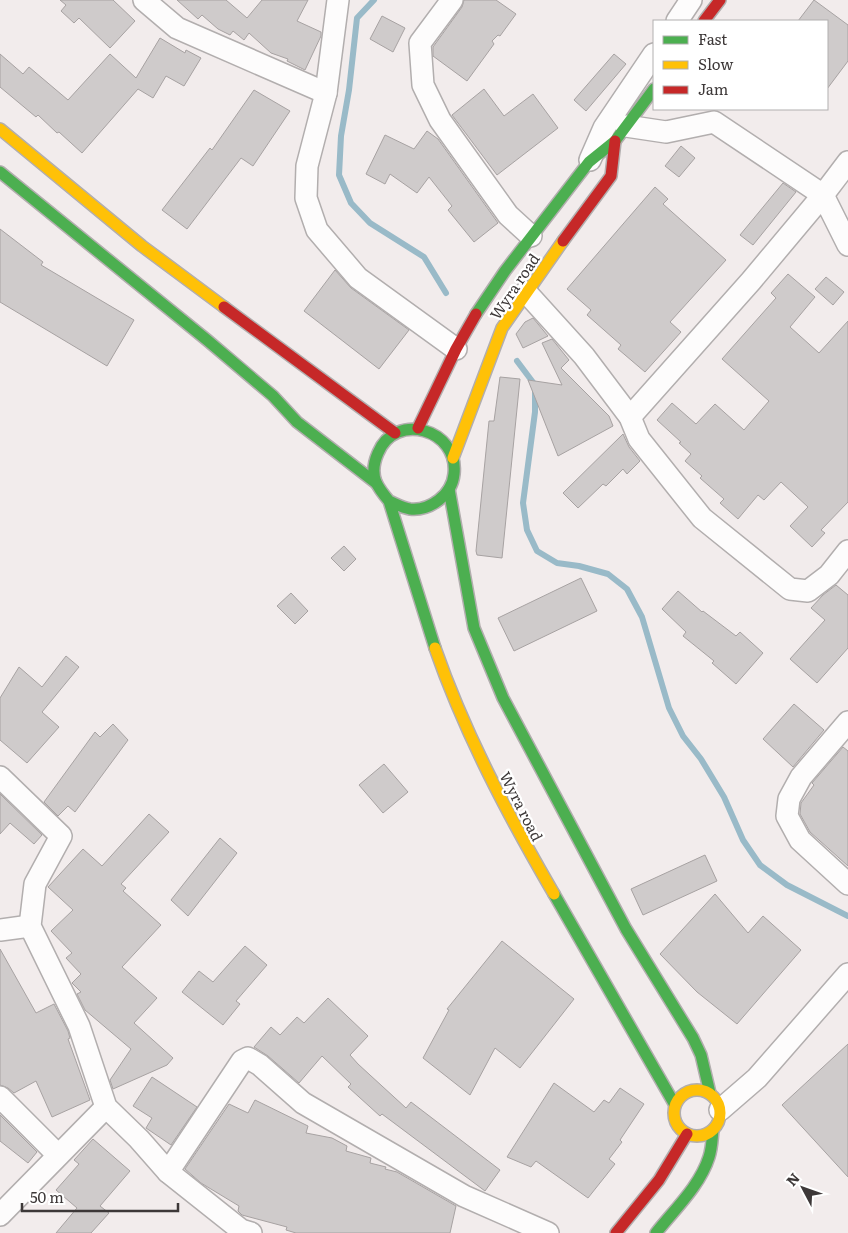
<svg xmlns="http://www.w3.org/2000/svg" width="848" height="1233" font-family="Literata,serif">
  <rect width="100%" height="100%" fill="#f2ecec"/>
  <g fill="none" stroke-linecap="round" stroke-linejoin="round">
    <g stroke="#99bac8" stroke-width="6">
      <path d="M 374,0 L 357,18 L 349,90 L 341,136 L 339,175 L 351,203 L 370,223 L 424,257 L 446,293"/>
      <path d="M 517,361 L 535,385 L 535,412 L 523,503 L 527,530 L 537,551 L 557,563 L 579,566 L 608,574 L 627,589 L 642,617 L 669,708 L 683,736 L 701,759 L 724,797 L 743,840 L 760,865 L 787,885 L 848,916"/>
    </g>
  </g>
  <g fill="#cfcbcb" stroke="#a7a2a2">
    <path d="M 60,0 L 113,0 L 135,21 L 110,48 L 79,18 L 74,23 L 61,11 L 66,5 Z"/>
    <path d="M 177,0 L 226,0 L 247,18 L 262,0 L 308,0 L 297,21 L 321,32 L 321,36 L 305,70 L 287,61 L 288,59 L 271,53 L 249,33 L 244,40 L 233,31 L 230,35 L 218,29 L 202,15 L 198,19 Z"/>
    <path d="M 464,0 L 496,0 L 516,14 L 500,36 L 498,35 L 492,41 L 494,44 L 467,81 L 433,56 L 433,47 L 462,7 Z"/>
    <path d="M 814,0 L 848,25 L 848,61 L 827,89 L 827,21 L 798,21 Z"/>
    <path d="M 382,16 L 405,28 L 393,52 L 370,39 Z"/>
    <path d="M 160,38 L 185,53 L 186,50 L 201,58 L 184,86 L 166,76 L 153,98 L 138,89 L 82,153 L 59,132 L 57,133 L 38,115 L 36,117 L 0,87 L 0,54 L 23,74 L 29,67 L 68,100 L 110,54 L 136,78 Z"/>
    <path d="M 614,54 L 626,64 L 586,111 L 574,100 Z"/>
    <path d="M 484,89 L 504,116 L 533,94 L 558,128 L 497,175 L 452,115 Z"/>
    <path d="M 254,90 L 290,111 L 253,166 L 241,158 L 187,229 L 162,210 L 210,148 L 212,150 Z"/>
    <path d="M 427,131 L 438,139 L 498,223 L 474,242 L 448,210 L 452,206 L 429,177 L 417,193 L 390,174 L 385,184 L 366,174 L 385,135 L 414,149 Z"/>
    <path d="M 681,146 L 695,158 L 679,177 L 665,166 Z"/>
    <path d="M 783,183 L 796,192 L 753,245 L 740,235 Z"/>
    <path d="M 655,187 L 668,199 L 663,204 L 726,260 L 670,322 L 681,332 L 645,372 L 618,349 L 621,345 L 587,315 L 591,310 L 567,289 Z"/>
    <path d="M 0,229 L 43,262 L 41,265 L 134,320 L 107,366 L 0,302 Z"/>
    <path d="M 335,270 L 351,288 L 409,330 L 379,369 L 304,311 Z"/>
    <path d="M 788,274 L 815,297 L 790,327 L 819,353 L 848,321 L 848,502 L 821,530 L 825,533 L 812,547 L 790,526 L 808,507 L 781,482 L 764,500 L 758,495 L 738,519 L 720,503 L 724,499 L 700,478 L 702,476 L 685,461 L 691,454 L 679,443 L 681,442 L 657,420 L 672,403 L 696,424 L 715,404 L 744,430 L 769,401 L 722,359 L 776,298 L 771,293 Z"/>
    <path d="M 826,277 L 844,292 L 833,305 L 815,289 Z"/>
    <path d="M 533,318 L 548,336 L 523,348 L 516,334 L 525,322 Z"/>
    <path d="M 552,339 L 569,360 L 561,368 L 609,416 L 613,426 L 558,456 L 528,380 L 562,385 L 542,343 Z"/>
    <path d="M 500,377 L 520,379 L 502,558 L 477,555 L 476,551 L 489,421 L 494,421 Z"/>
    <path d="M 623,434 L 629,447 L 640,461 L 627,474 L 623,469 L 606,486 L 603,484 L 578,508 L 563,493 Z"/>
    <path d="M 344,546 L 356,559 L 344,571 L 331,558 Z"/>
    <path d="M 581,578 L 597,611 L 514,651 L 498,618 Z"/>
    <path d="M 836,585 L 848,595 L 848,648 L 817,683 L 790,659 L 825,620 L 811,608 L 823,595 Z"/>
    <path d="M 678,591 L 702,612 L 703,611 L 736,636 L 740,632 L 763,653 L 736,684 L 712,663 L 714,661 L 683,636 L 686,632 L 662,609 Z"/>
    <path d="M 291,593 L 308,611 L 295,624 L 277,606 Z"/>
    <path d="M 66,656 L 79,667 L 42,712 L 59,727 L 27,763 L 0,740 L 0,698 L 19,667 L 42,687 Z"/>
    <path d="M 794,704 L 824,730 L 793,767 L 763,739 Z"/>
    <path d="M 113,724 L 128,740 L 75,812 L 68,806 L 58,816 L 44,802 L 95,732 L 100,737 Z"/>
    <path d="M 843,747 L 848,751 L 848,866 L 810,832 L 800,814 L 801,803 L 814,785 L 812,783 Z"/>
    <path d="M 384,764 L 408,792 L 383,813 L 359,785 Z"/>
    <path d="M 0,794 L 42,835 L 34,844 L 10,823 L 0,834 Z"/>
    <path d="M 149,814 L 169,832 L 121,884 L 126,888 L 123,891 L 161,925 L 122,967 L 157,998 L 134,1023 L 173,1058 L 167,1065 L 113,1089 L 110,1080 L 131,1049 L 85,1010 L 77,994 L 81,992 L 72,983 L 81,974 L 66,958 L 72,953 L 51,931 L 73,910 L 48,887 L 83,849 L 102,866 Z"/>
    <path d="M 220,838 L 237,853 L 188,916 L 171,900 Z"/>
    <path d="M 705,855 L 717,881 L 643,915 L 631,889 Z"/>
    <path d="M 715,894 L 748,933 L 763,916 L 801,950 L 737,1024 L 697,992 L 660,954 Z"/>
    <path d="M 502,941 L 574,999 L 520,1068 L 495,1048 L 470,1095 L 423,1058 L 449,1010 L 447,1009 Z"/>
    <path d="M 245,946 L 267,965 L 236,1001 L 240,1004 L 223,1025 L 182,992 L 199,971 L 213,982 Z"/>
    <path d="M 0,949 L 36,1013 L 54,1004 L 68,1031 L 70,1038 L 68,1039 L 90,1100 L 52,1117 L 36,1081 L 14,1093 L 8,1088 L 0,1085 Z"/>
    <path d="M 328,998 L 368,1036 L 350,1055 L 358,1064 L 406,1108 L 411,1102 L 500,1170 L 485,1191 L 382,1114 L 380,1116 L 348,1087 L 351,1084 L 322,1056 L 299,1083 L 268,1056 L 254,1047 L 271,1027 L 280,1035 L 297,1017 L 304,1023 Z"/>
    <path d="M 848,1044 L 848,1177 L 782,1105 Z"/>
    <path d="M 152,1077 L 197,1107 L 171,1145 L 146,1128 L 152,1118 L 133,1106 Z"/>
    <path d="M 554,1083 L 594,1112 L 604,1100 L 609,1103 L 620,1088 L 644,1104 L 620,1140 L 622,1142 L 609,1159 L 615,1164 L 588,1198 L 536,1161 L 531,1167 L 507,1157 Z"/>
    <path d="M 255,1100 L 308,1126 L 306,1133 L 332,1138 L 347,1146 L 346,1151 L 371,1158 L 370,1163 L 386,1167 L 385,1169 L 397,1172 L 456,1206 L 450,1233 L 296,1233 L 286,1230 L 287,1227 L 242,1215 L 238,1211 L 239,1206 L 201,1183 L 185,1169 L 229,1104 L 248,1113 Z"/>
    <path d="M 0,1115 L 37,1152 L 28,1163 L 0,1141 Z"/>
    <path d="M 93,1139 L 130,1171 L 100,1206 L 109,1213 L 91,1233 L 56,1233 L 77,1208 L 56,1190 L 79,1164 L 74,1160 Z"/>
  </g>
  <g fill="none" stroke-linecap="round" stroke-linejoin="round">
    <g stroke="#b2aeae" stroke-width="24">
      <g id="street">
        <path d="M 144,0 L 177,28 L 326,93"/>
        <path d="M 338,0 L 326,93 L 307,166 L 306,198 L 317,230 L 358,278 L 456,349"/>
        <path d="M 452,0 L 420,43 L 423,85 L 440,120 L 508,215 L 531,236"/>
        <path d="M 677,21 L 691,0"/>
        <path d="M 626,126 L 666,132 L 714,122 L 823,195 L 848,162"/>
        <path d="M 590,160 L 604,128 L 654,54"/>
        <path d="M 526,292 L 584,356 L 630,417 L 639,439 L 702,518 L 790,589 L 808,591 L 829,575 L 848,551"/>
        <path d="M 630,417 L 751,281 L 823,195 L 848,245"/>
        <path d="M 848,722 L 801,777 L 789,799 L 787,816 L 800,840 L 848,884"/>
        <path d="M 0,777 L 61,836 L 35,884 L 30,926 L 79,1026 L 106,1107 L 139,1139 L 168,1172 L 241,1230 L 251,1233"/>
        <path d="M 0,930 L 30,926"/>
        <path d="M 0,1097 L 58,1155"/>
        <path d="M 720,1110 L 757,1078 L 848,974"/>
        <path d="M 168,1172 L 242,1061 L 248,1058 L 260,1065 L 303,1103 L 464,1196 L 548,1233"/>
        <path d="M 0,1215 L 106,1107"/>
      </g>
    </g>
    <g stroke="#b2aeae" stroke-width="14">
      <g id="fast">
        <path d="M 0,172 L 207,340 L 273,396 L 297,422 L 376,483"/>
        <path d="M 476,314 L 505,271 L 589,162 L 615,141 L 654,89"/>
        <path d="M 449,489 L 474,628 L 503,698 L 626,929 L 693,1038 L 701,1055 L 710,1093"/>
        <path d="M 389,501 C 396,504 403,508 410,509 C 430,511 452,495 454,474 C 459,429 395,411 378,453 C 374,462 372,472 376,482 C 379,489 384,495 389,501 L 435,648"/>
        <path d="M 554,894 L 675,1105"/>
        <path d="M 656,1233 C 674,1210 700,1186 709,1157 C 712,1148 712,1139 713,1130"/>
      </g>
    </g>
    <g stroke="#b2aeae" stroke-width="14">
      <g id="slow">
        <path d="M 0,129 L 142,246 L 224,307"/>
        <path d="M 453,458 L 502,328 L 563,241"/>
        <path d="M 435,648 C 465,734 508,815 554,894"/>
        <circle cx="697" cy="1113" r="23"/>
      </g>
    </g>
    <g stroke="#b2aeae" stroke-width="14">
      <g id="jam">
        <path d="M 704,21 L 720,0"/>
        <path d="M 563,241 L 611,176 L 615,141"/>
        <path d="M 224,307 L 395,433"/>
        <path d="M 418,428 L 456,349 L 476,314"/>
        <path d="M 616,1233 L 659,1180 L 687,1134"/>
      </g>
    </g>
    <use href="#street" stroke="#fdfcfc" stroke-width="21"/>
    <use href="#fast" stroke="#4caf50" stroke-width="11"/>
    <use href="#slow" stroke="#ffc107" stroke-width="11"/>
    <use href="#jam" stroke="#c62828" stroke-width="11"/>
  </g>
  <g text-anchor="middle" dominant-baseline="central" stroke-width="4.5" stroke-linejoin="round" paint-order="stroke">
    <g font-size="15" fill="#3d3838" stroke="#fff">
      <text transform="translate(514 286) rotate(-56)">Wyra road</text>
      <text transform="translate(522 806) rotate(63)">Wyra road</text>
    </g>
  </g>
  <rect x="653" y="20" width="175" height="90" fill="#ffffff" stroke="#b1afaf"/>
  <rect x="663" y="36" width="25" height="8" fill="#4caf50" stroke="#b1afaf"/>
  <text x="698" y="45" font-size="15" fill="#3d3838">Fast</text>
  <rect x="663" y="61" width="25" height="8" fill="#ffc107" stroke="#b1afaf"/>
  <text x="698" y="70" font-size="15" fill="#3d3838">Slow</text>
  <rect x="663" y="86" width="25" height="8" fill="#c62828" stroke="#b1afaf"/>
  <text x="698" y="95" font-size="15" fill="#3d3838">Jam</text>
  <g transform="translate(803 1188) rotate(311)" stroke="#ffffff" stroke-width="4" paint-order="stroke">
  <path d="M0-4L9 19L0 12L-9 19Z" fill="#3d3838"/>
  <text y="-8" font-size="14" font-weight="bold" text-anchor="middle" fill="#3d3838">N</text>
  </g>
  <path d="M22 1203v8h156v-8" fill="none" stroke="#3d3838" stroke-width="2.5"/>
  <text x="30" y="1203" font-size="15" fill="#3d3838" stroke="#ffffff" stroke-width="4" paint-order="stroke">50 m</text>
</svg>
